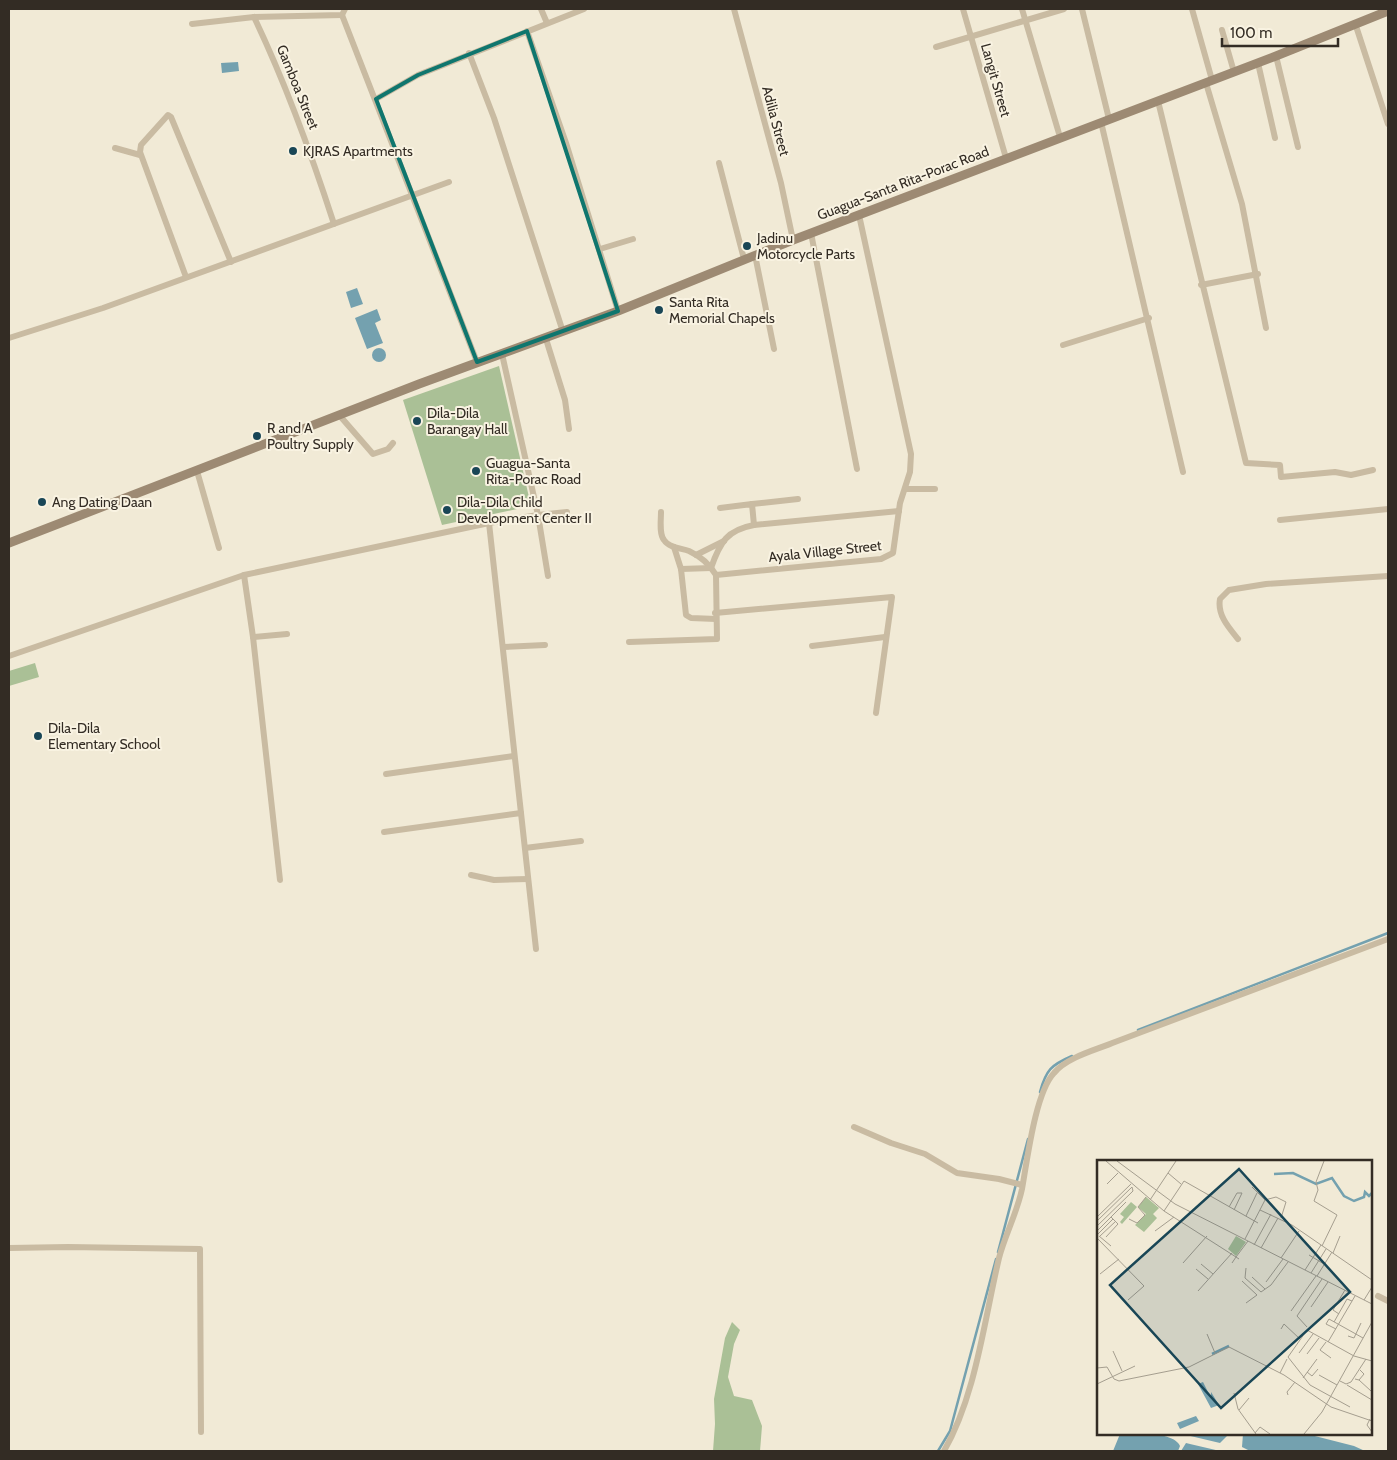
<svg xmlns="http://www.w3.org/2000/svg" width="1397" height="1460" font-family="Cabin,sans-serif">
  <rect width="100%" height="100%" fill="#f1ead6"/>
  <g fill="#aac096">
    <path d="M 499,366 L 531,506 L 442,525 L 403,400 Z"/>
    <path d="M 35,663 L 39,677 L 9,686 L 9,671 Z"/>
    <path d="M 732,1322 L 740,1330 L 734,1344 L 728,1377 L 734,1396 L 752,1400 L 762,1426 L 760,1451 L 713,1451 L 715,1424 L 714,1399 L 725,1338 Z"/>
  </g>
  <g fill="#74a1af">
    <path d="M 238,62 L 239,71 L 222,73 L 221,63 Z"/>
    <path d="M 357,288 L 363,304 L 351,308 L 346,292 Z"/>
    <path d="M 377,309 L 381,320 L 375,323 L 383,343 L 367,349 L 355,318 Z"/>
    <circle cx="379" cy="355" r="7"/>
    <path d="M 1120,1434 C 1134,1434 1174,1431 1180,1446 L 1178,1451 L 1113,1451 Z"/>
    <path d="M 1182,1434 L 1229,1434 L 1220,1443 Z"/>
    <path d="M 1243,1434 L 1307,1434 L 1354,1446 L 1365,1451 L 1250,1451 L 1242,1447 Z"/>
    <path d="M 1186,1443 L 1190,1444 L 1220,1451 L 1181,1451 Z"/>
  </g>
  <g fill="none" stroke-linecap="round" stroke-linejoin="round">
    <g stroke="#74a1af" stroke-width="2.5">
      <path d="M 1138,1030 L 1388,933"/>
      <path d="M 1040,1092 C 1046,1070 1051,1065 1072,1056"/>
      <path d="M 998,1252 L 1028,1139"/>
      <path d="M 938,1451 L 950,1431 L 996,1259"/>
    </g>
    <g stroke="#c9bba2" stroke-width="6">
      <path d="M 541,9 L 547,23"/>
      <path d="M 734,9 L 781,183 L 793,240"/>
      <path d="M 963,9 L 1006,158"/>
      <path d="M 1022,9 L 1060,137"/>
      <path d="M 1082,9 L 1109,119"/>
      <path d="M 1192,9 L 1212,80"/>
      <path d="M 342,15 L 477,362"/>
      <path d="M 254,17 C 286,84 311,153 334,224"/>
      <path d="M 1355,23 L 1388,124"/>
      <path d="M 192,24 L 254,17 L 342,15 L 345,9"/>
      <path d="M 1222,30 L 1234,72"/>
      <path d="M 527,31 L 566,143 L 618,311"/>
      <path d="M 936,47 L 1064,9"/>
      <path d="M 469,53 L 494,118 L 563,332"/>
      <path d="M 1276,56 L 1298,147"/>
      <path d="M 1258,63 L 1275,138"/>
      <path d="M 1206,83 L 1242,204 L 1266,328"/>
      <path d="M 376,99 L 418,75 L 584,9"/>
      <path d="M 1158,101 L 1246,463 L 1280,465 L 1281,477 L 1335,472 L 1351,475 L 1373,470"/>
      <path d="M 1101,122 L 1183,472"/>
      <path d="M 115,148 L 140,155"/>
      <path d="M 719,163 L 744,259"/>
      <path d="M 811,233 L 857,469"/>
      <path d="M 600,249 L 633,239"/>
      <path d="M 755,255 L 774,349"/>
      <path d="M 186,277 L 140,152 L 141,145 L 168,115 L 171,117 L 231,262"/>
      <path d="M 1201,285 L 1258,274"/>
      <path d="M 9,338 L 103,308 L 449,182"/>
      <path d="M 546,339 L 565,400 L 569,429"/>
      <path d="M 1063,345 L 1149,318"/>
      <path d="M 502,354 L 538,515 L 567,512"/>
      <path d="M 340,416 L 373,454 L 388,449 L 393,443"/>
      <path d="M 197,471 L 219,548"/>
      <path d="M 906,489 L 935,489"/>
      <path d="M 752,504 L 798,499"/>
      <path d="M 661,512 C 661,520 659,534 664,540 C 669,548 681,548 689,551 C 700,556 710,565 716,575 L 881,559 L 893,553 L 900,503 L 910,472 L 911,454 L 859,215"/>
      <path d="M 1280,520 L 1388,509"/>
      <path d="M 489,523 L 536,949"/>
      <path d="M 754,525 L 899,511"/>
      <path d="M 674,547 L 681,569 L 686,615 L 691,618 L 716,619"/>
      <path d="M 696,555 L 724,541"/>
      <path d="M 681,569 L 711,568 C 720,542 727,530 754,525 L 752,504 L 720,508"/>
      <path d="M 244,575 L 253,637 L 280,880"/>
      <path d="M 715,613 L 892,597 L 876,713"/>
      <path d="M 253,637 L 287,634"/>
      <path d="M 1238,639 C 1229,628 1217,615 1220,599 L 1229,590 L 1266,584 L 1388,576"/>
      <path d="M 629,642 L 717,639 L 716,575"/>
      <path d="M 812,646 L 885,637"/>
      <path d="M 503,647 L 545,645"/>
      <path d="M 9,656 L 244,575 L 489,523 L 538,515 L 548,576"/>
      <path d="M 386,774 L 514,756"/>
      <path d="M 384,832 L 521,813"/>
      <path d="M 525,848 L 581,841"/>
      <path d="M 471,875 L 494,880 L 528,879"/>
      <path d="M 854,1127 L 891,1143 L 925,1154 L 957,1173 L 999,1179 L 1022,1185"/>
      <path d="M 9,1248 L 68,1247 L 200,1249 L 201,1432"/>
      <path d="M 1378,1296 L 1388,1301"/>
      <path d="M 944,1451 C 976,1395 984,1321 999,1258 C 1005,1235 1017,1213 1022,1189 C 1027,1162 1035,1093 1054,1073 C 1067,1057 1096,1050 1115,1042 L 1388,939"/>
    </g>
    <path stroke="#9d8a73" stroke-width="9" d="M 9,543 L 419,384 L 618,311 L 793,240 L 1276,56 L 1388,11"/>
  </g>
  <path fill="none" stroke="#0f766e" stroke-width="4" stroke-linejoin="round" d="M 527,31 L 618,311 L 477,362 L 376,99 L 418,75 Z"/>
  <g fill="#194656" stroke="#f9f3e2" stroke-width="2">
    <circle cx="293" cy="151" r="5"/>
    <circle cx="747" cy="246" r="5"/>
    <circle cx="659" cy="310" r="5"/>
    <circle cx="417" cy="421" r="5"/>
    <circle cx="257" cy="436" r="5"/>
    <circle cx="476" cy="471" r="5"/>
    <circle cx="42" cy="502" r="5"/>
    <circle cx="447" cy="510" r="5"/>
    <circle cx="38" cy="736" r="5"/>
  </g>
  <g text-anchor="middle" dominant-baseline="central" stroke-width="4" stroke-linejoin="round" paint-order="stroke">
    <g font-size="14" fill="#332c24" stroke="#f9f3e2">
      <text transform="translate(996 80) rotate(74)">Langit Street</text>
      <text transform="translate(298 87) rotate(68)">Gamboa Street</text>
      <text transform="translate(776 121) rotate(75)">Adilia Street</text>
      <text transform="translate(903 183) rotate(-21)">Guagua-Santa Rita-Porac Road</text>
      <text transform="translate(825 551) rotate(-6)">Ayala Village Street</text>
    </g>
    <g font-size="14" fill="#332c24" stroke="#f9f3e2" text-anchor="start">
      <text x="303" y="151">KJRAS Apartments</text>
      <text x="757" y="238">Jadinu<tspan x="757" dy="16">Motorcycle Parts</tspan></text>
      <text x="669" y="302">Santa Rita<tspan x="669" dy="16">Memorial Chapels</tspan></text>
      <text x="427" y="413">Dila-Dila<tspan x="427" dy="16">Barangay Hall</tspan></text>
      <text x="267" y="428">R and A<tspan x="267" dy="16">Poultry Supply</tspan></text>
      <text x="486" y="463">Guagua-Santa<tspan x="486" dy="16">Rita-Porac Road</tspan></text>
      <text x="52" y="502">Ang Dating Daan</text>
      <text x="457" y="502">Dila-Dila Child<tspan x="457" dy="16">Development Center II</tspan></text>
      <text x="48" y="728">Dila-Dila<tspan x="48" dy="16">Elementary School</tspan></text>
    </g>
  </g>
  <g transform="translate(1097 1160)">
    <rect width="275" height="275" fill="#f1ead6"/>
    <path d="M 49,37 L 62,48 L 56,54 L 60,58 L 47,72 L 38,65 L 49,54 L 41,47 ZM 34,42 L 40,47 L 25,64 L 23,62 L 27,57 L 23,54 ZM 139,76 L 149,82 L 139,96 L 131,89 Z" fill="#aac096"/>
    <path d="M 106,222 L 114,238 L 114,232 L 122,245 L 114,248 L 101,224 ZM 99,256 L 102,261 L 83,269 L 80,263 Z" fill="#74a1af"/>
    <path fill="none" stroke="#74a1af" stroke-width="2.5" d="M 177,14 L 196,13 L 219,24 L 235,18 L 247,36 L 257,41 L 267,37 L 268,32 L 272,36 L 275,33M 115,194 L 132,186"/>
    <path fill="none" stroke="#a59e8f" stroke-width="1" d="M 9,1 L 67,51 L 139,97 L 135,103M 20,1 L 78,44 L 275,144M 71,13 L 84,24M 10,24 L 21,13M 155,27 L 168,40 L 179,37 L 189,42 L 184,58M 53,40 L 79,1M 132,47 L 140,33 L 145,33M 137,50 L 145,33M 163,50 L 195,65 L 275,120M 67,51 L 87,21 L 161,63M 149,56 L 160,33M 0,57 L 34,24M 32,59 L 40,63 L 48,55 L 41,47 L 49,37M 0,61 L 35,27M 0,66 L 36,31 L 35,27M 0,71 L 29,42M 58,71 L 77,57M 1,74 L 16,59M 2,76 L 14,86M 3,76 L 19,61M 9,77 L 21,64 L 14,57M 0,78 L 47,126 L 31,140M 148,79 L 168,40M 157,85 L 174,54M 225,86 L 240,55 L 217,41 L 221,30 L 219,22 L 227,1M 164,88 L 181,58M 236,93 L 243,76M 212,95 L 227,104M 184,98 L 202,71M 142,99 L 139,97 L 151,81M 86,103 L 110,76M 104,104 L 116,114M 149,108 L 148,118 L 164,132 L 174,125 L 191,102M 99,109 L 111,119M 208,110 L 224,85M 214,113 L 229,89M 3,114 L 22,99M 220,116 L 235,92M 155,117 L 168,129M 145,121 L 160,135 L 149,143M 169,122 L 186,99M 101,131 L 135,93M 267,140 L 275,127M 214,147 L 231,122M 194,151 L 219,116M 242,154 L 236,150 L 248,130M 237,162 L 250,139 L 255,141M 210,167 L 200,156 L 225,119M 184,169 L 187,164 L 203,179M 239,169 L 229,164 L 232,159 L 266,178M 110,174 L 118,193M 251,176 L 257,178 L 264,163M 229,182 L 223,190 L 234,198M 231,182 L 258,136M 16,191 L 25,211M 202,193 L 216,174M 210,194 L 222,178M 0,208 L 10,207 L 17,219 L 22,221 L 92,207 L 132,187 L 187,215 L 234,247 L 275,261M 210,212 L 215,216 L 221,209M 183,213 L 190,199M 222,215 L 240,225M 206,218 L 220,199M 258,219 L 262,220 L 267,214 L 263,210M 262,220 L 274,231M 243,221 L 249,224 L 254,222 L 269,199M 0,224 L 38,206M 250,225 L 275,240M 137,233 L 141,249 L 159,274M 191,235 L 190,232 L 198,222M 253,247 L 213,225 L 191,197 L 210,170 L 257,196 L 275,201M 142,250 L 152,238M 273,259 L 270,265 L 275,272M 158,273 L 163,267 L 173,274M 207,274 L 225,252 L 275,162"/>
    <path fill="#194656" fill-opacity="0.15" stroke="#194656" stroke-width="2.5" d="M 142,9 L 253,132 L 124,248 L 13,125 Z"/>
    <rect width="275" height="275" fill="none" stroke="#332c24" stroke-width="2.5"/>
  </g>
  <rect width="1397" height="1460" fill="none" stroke="#332c24" stroke-width="20"/>
  <path d="M1222 38v8h116v-8" fill="none" stroke="#332c24" stroke-width="2.5"/>
  <text x="1230" y="38" font-size="15" fill="#332c24" stroke="#f9f3e2" stroke-width="4" paint-order="stroke">100 m</text>
</svg>
